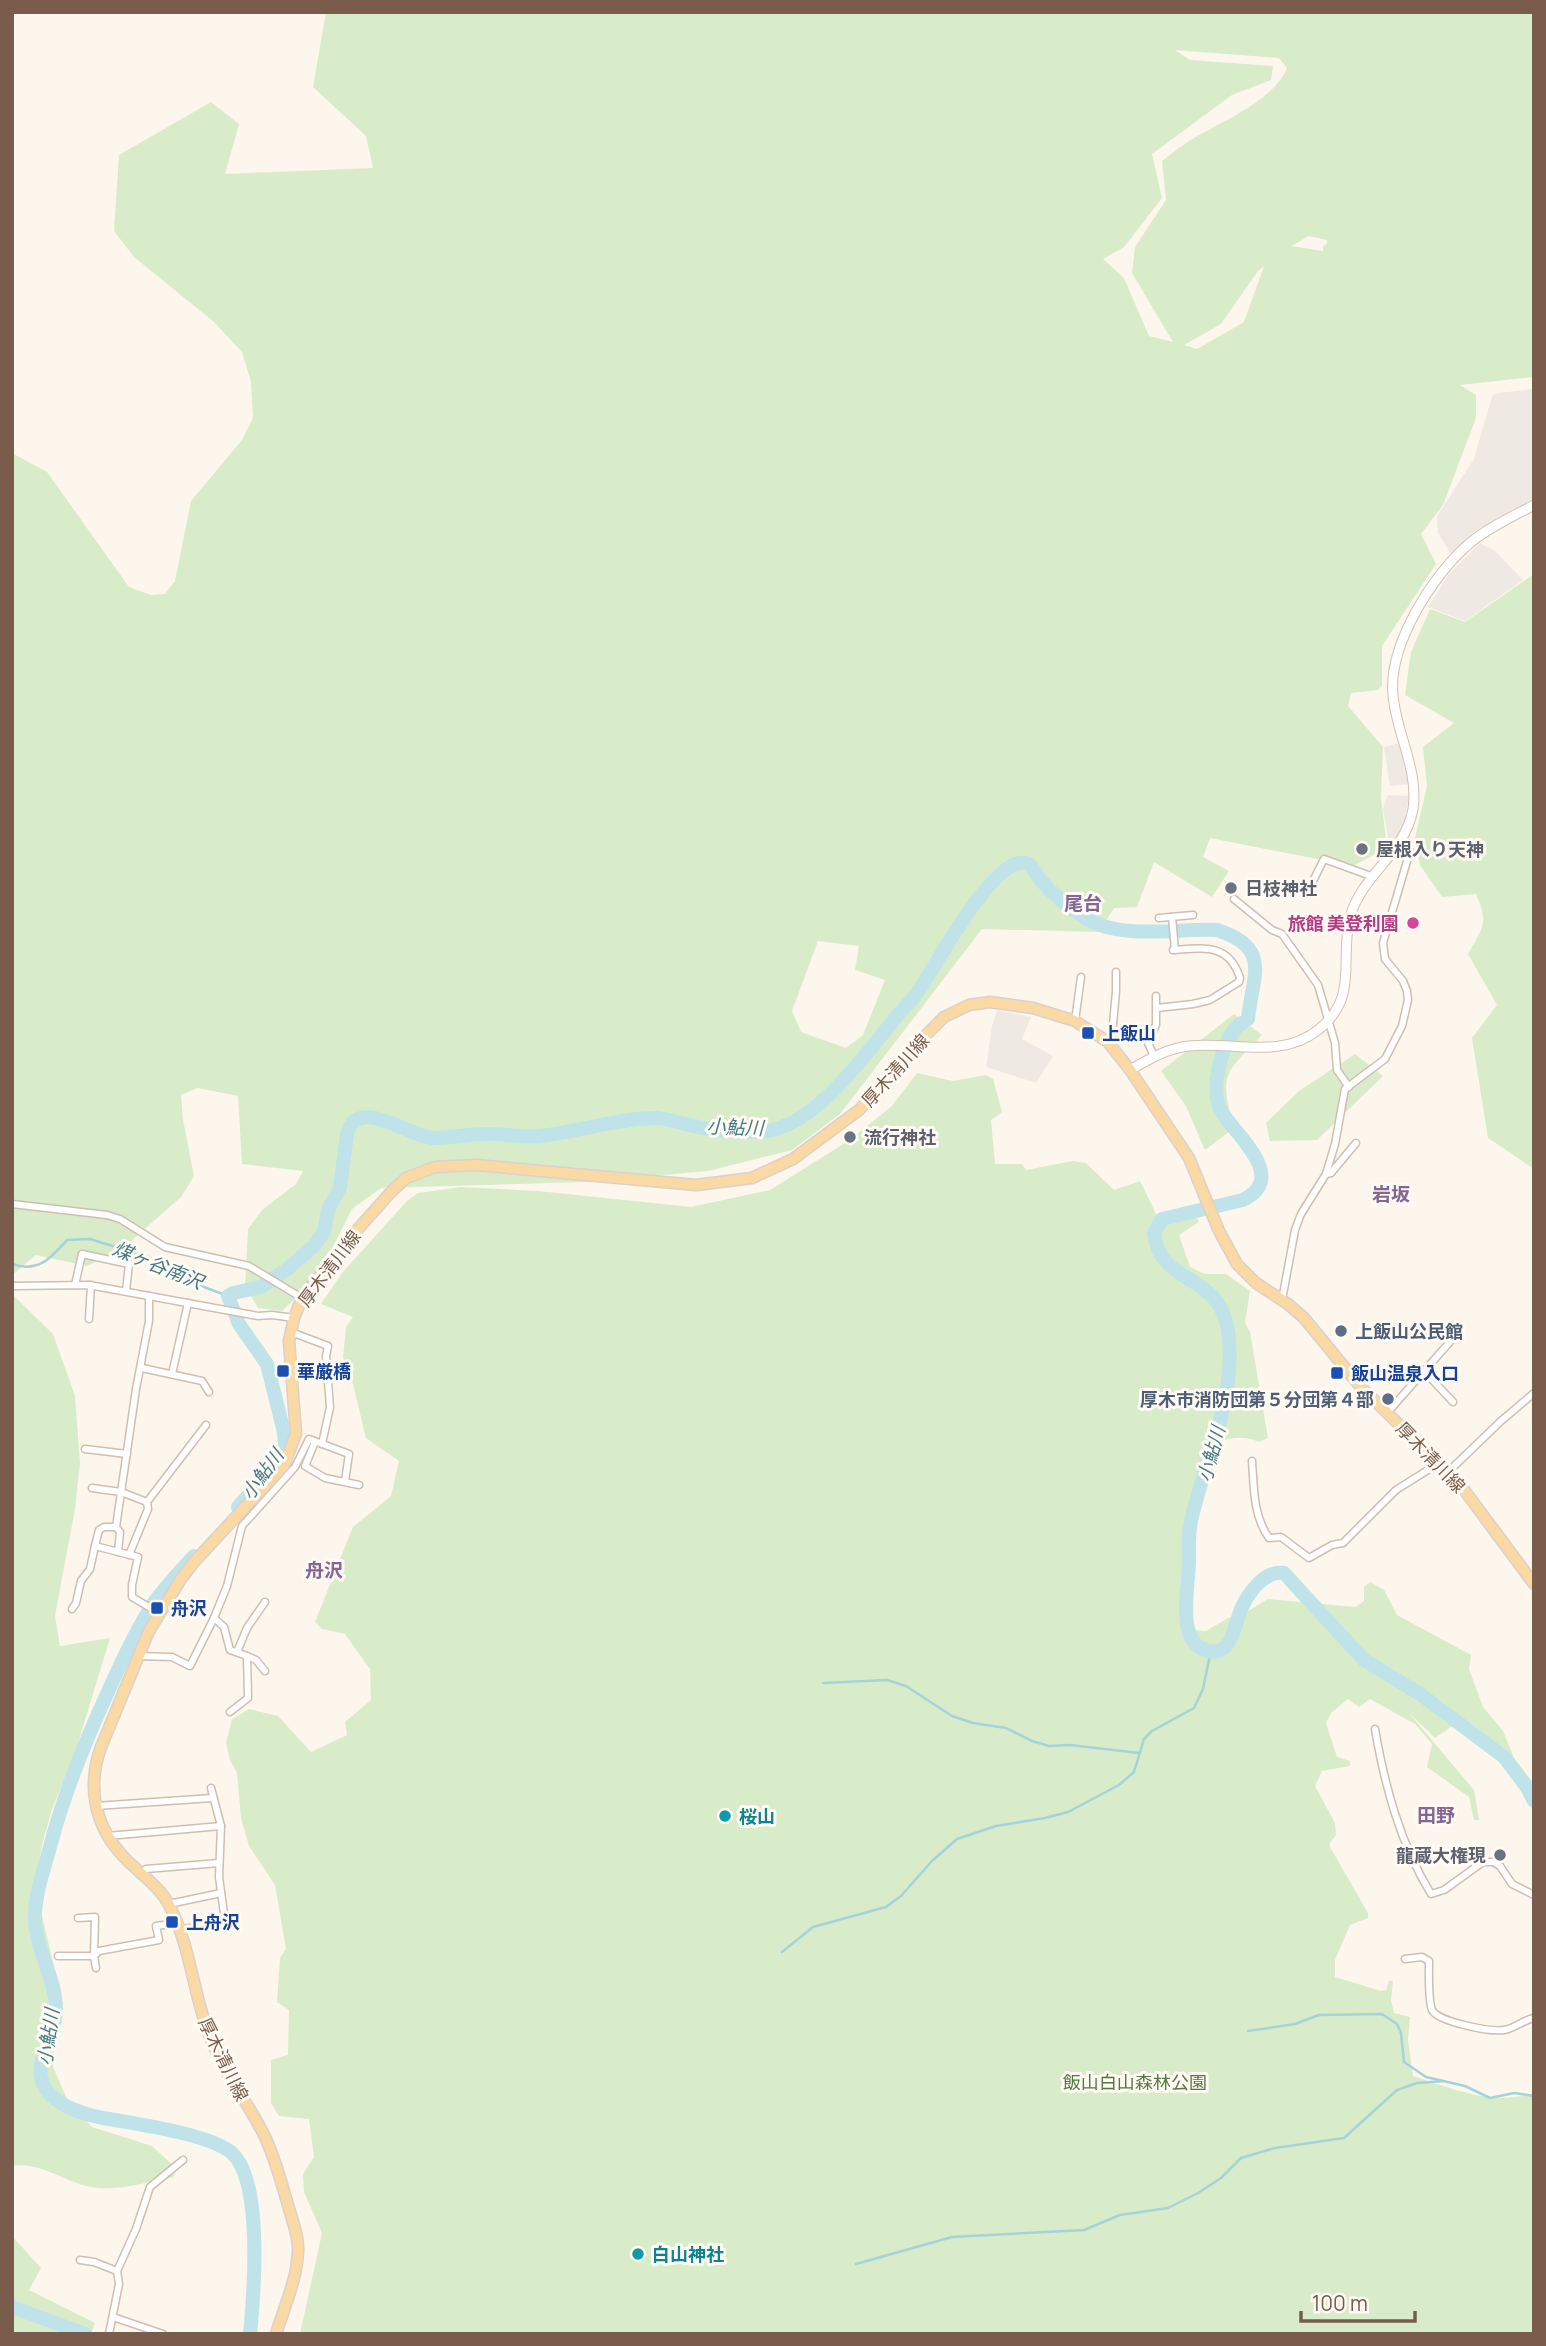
<svg xmlns="http://www.w3.org/2000/svg" width="1546" height="2346" font-family="Manrope,'Noto Sans JP',sans-serif">
  <rect width="100%" height="100%" fill="#fdf6ec"/>
  <g fill="#efe9e4">
    <path d="M 1534,389 L 1534,500 L 1477,530 L 1451,554 L 1438,533 L 1437,516 L 1474,459 L 1492,396 L 1498,393 Z"/>
    <path d="M 1480,543 L 1495,551 L 1523,580 L 1465,621 L 1428,607 L 1449,574 Z"/>
    <path d="M 1399,743 L 1409,784 L 1390,786 L 1384,747 Z"/>
    <path d="M 1388,795 L 1409,796 L 1403,828 L 1390,850 L 1383,808 Z"/>
    <path d="M 997,1010 L 1031,1017 L 1022,1039 L 1053,1056 L 1036,1083 L 986,1067 L 992,1026 Z"/>
  </g>
  <g fill="#d8ecc9" fill-rule="evenodd">
    <path d="M 326,12 L 1534,12 L 1534,377 L 1460,385 L 1476,395 L 1476,418 L 1443,505 L 1421,534 L 1436,564 L 1382,646 L 1382,686 L 1378,690 L 1351,693 L 1348,706 L 1383,747 L 1381,798 L 1387,848 L 1353,866 L 1210,838 L 1203,857 L 1229,871 L 1212,897 L 1154,862 L 1137,907 L 1114,908 L 1099,932 L 982,929 L 840,1114 L 792,1150 L 708,1171 L 584,1182 L 381,1188 L 352,1209 L 317,1278 L 282,1311 L 258,1308 L 245,1286 L 248,1229 L 262,1210 L 296,1184 L 303,1171 L 242,1164 L 238,1096 L 198,1088 L 181,1095 L 183,1120 L 194,1176 L 181,1197 L 121,1250 L 87,1266 L 36,1255 L 12,1275 L 12,453 L 47,472 L 129,587 L 151,595 L 165,594 L 175,581 L 191,501 L 242,440 L 253,418 L 251,382 L 242,352 L 214,322 L 134,257 L 114,231 L 119,155 L 211,102 L 239,124 L 225,174 L 373,168 L 366,136 L 313,87 ZM 1175,50 L 1279,58 L 1287,68 C 1274,101 1218,123 1189,141 C 1180,147 1171,154 1162,161 L 1166,200 L 1135,247 L 1132,273 L 1173,342 L 1149,336 L 1124,278 L 1103,259 L 1124,247 L 1162,198 L 1152,154 L 1232,95 L 1271,80 L 1273,66 L 1190,60 ZM 1309,236 L 1327,240 L 1327,243 L 1323,247 L 1323,251 L 1291,246 ZM 1264,266 L 1244,322 L 1197,349 L 1184,345 L 1221,324 L 1258,271 ZM 818,941 L 859,946 L 855,970 L 885,980 L 863,1035 L 846,1048 L 801,1032 L 792,1011 Z"/>
    <path d="M 1534,574 L 1534,1169 L 1488,1138 L 1472,1038 L 1497,1005 L 1468,954 C 1483,927 1489,924 1476,894 L 1442,897 L 1420,865 L 1415,838 L 1427,786 L 1423,747 L 1454,723 L 1405,695 L 1411,652 L 1430,609 L 1465,622 Z"/>
    <path d="M 1234,1014 L 1262,1035 C 1224,1075 1219,1073 1234,1128 L 1205,1150 L 1186,1106 L 1161,1071 Z"/>
    <path d="M 1355,1054 L 1383,1076 L 1317,1140 L 1270,1141 L 1266,1123 L 1299,1091 Z"/>
    <path d="M 917,1073 L 953,1081 L 986,1075 L 993,1079 L 1002,1112 L 991,1120 L 995,1164 L 1022,1164 L 1026,1170 L 1073,1161 L 1086,1163 L 1114,1190 L 1140,1181 L 1160,1222 L 1194,1212 L 1199,1222 L 1179,1235 L 1190,1267 L 1205,1274 L 1226,1274 L 1250,1291 L 1245,1323 L 1250,1332 L 1268,1438 L 1259,1442 C 1246,1436 1233,1437 1220,1441 L 1211,1474 L 1198,1487 L 1191,1513 L 1180,1583 L 1184,1608 L 1194,1630 L 1206,1631 L 1228,1618 L 1238,1617 L 1268,1599 L 1355,1607 L 1364,1601 L 1364,1587 L 1370,1582 L 1384,1590 L 1397,1615 L 1471,1655 L 1469,1669 L 1483,1707 L 1503,1731 L 1514,1758 L 1534,1784 L 1534,1808 L 1518,1787 L 1517,1776 L 1457,1717 L 1454,1725 L 1435,1738 L 1409,1713 L 1474,1790 L 1479,1820 L 1474,1820 L 1469,1797 L 1427,1767 L 1432,1744 L 1415,1724 L 1370,1699 L 1359,1707 L 1348,1699 L 1331,1713 L 1326,1723 L 1337,1757 L 1350,1761 L 1350,1766 L 1322,1771 L 1315,1786 L 1335,1823 L 1336,1835 L 1330,1843 L 1330,1847 L 1368,1913 L 1368,1918 L 1350,1925 L 1335,1960 L 1335,1977 L 1381,1991 L 1386,1990 L 1389,1981 L 1393,1981 L 1391,2000 L 1394,2013 L 1410,2017 L 1408,2040 L 1413,2076 C 1454,2089 1491,2106 1534,2093 L 1534,2334 L 300,2334 L 322,2233 L 304,2192 L 303,2174 L 314,2157 L 309,2119 L 279,2116 L 271,2103 L 271,2060 L 288,2055 L 289,2010 L 277,2002 L 280,1958 L 286,1949 L 275,1885 L 249,1846 L 241,1818 L 237,1773 L 230,1760 L 226,1743 L 232,1719 L 249,1709 L 278,1716 L 311,1752 L 347,1735 L 345,1722 L 371,1700 L 370,1669 L 345,1634 L 322,1629 L 315,1622 L 353,1527 L 391,1496 L 399,1461 L 366,1438 L 351,1376 L 343,1358 L 346,1327 L 353,1317 L 321,1304 L 342,1273 L 407,1201 L 418,1193 L 461,1187 L 538,1191 L 691,1207 L 770,1190 L 845,1143 L 851,1146 L 859,1140 L 857,1134 L 891,1107 Z"/>
    <path d="M 12,1294 L 53,1334 L 75,1396 L 80,1463 L 75,1509 L 55,1616 L 60,1646 L 110,1638 L 75,1753 L 52,1809 L 42,1845 L 35,1886 L 58,1984 L 53,2067 L 68,2101 L 92,2127 L 152,2146 L 177,2169 L 173,2177 C 149,2182 114,2192 91,2187 C 64,2182 40,2161 12,2166 Z"/>
    <path d="M 12,2236 L 41,2268 L 29,2290 L 95,2323 L 91,2334 L 12,2333 Z"/>
  </g>
  <g fill="none" stroke-linecap="round" stroke-linejoin="round">
    <g stroke="#a5d3da" stroke-width="2.5">
      <path d="M 12,1264 C 38,1273 50,1259 67,1240 L 90,1239 L 151,1258 L 184,1272 L 204,1287 L 228,1296"/>
      <path d="M 823,1683 L 887,1680 L 906,1686 L 952,1716 L 973,1723 L 1006,1728 L 1032,1741 L 1049,1746 L 1070,1745 L 1139,1753"/>
      <path d="M 782,1952 L 813,1927 L 886,1907 L 901,1896 L 932,1861 L 957,1839 L 996,1826 L 1045,1818 L 1068,1812 L 1119,1785 L 1134,1772 L 1144,1739 L 1152,1731 L 1194,1708 L 1203,1689 L 1211,1650"/>
      <path d="M 1248,2031 L 1295,2024 L 1319,2015 L 1382,2014 L 1397,2024 L 1401,2033 L 1404,2062 L 1426,2077 L 1465,2086 L 1490,2098 L 1514,2093 L 1534,2096"/>
      <path d="M 856,2264 L 952,2237 L 1084,2230 L 1120,2215 L 1168,2208 L 1198,2193 L 1221,2178 L 1241,2158 L 1275,2148 L 1344,2138 L 1397,2090 L 1417,2083 L 1444,2081"/>
    </g>
    <g stroke="#bfe3e8" stroke-width="14">
      <path d="M 238,1507 L 268,1473 L 285,1446 L 284,1432 L 267,1364 L 239,1324 L 228,1296 L 233,1293 L 261,1287 L 286,1270 L 314,1246 L 324,1232 L 328,1210 L 340,1188 L 347,1134 C 359,1094 409,1138 434,1138 C 453,1138 472,1133 492,1134 C 508,1134 523,1138 539,1136 C 578,1132 614,1119 654,1118 C 666,1118 677,1122 690,1125 C 712,1131 735,1132 758,1132 C 812,1131 862,1058 893,1021 C 903,1008 915,998 923,984 C 939,959 991,865 1020,863 C 1024,862 1026,863 1030,865 C 1034,869 1036,874 1039,878 C 1052,894 1070,909 1087,919 C 1122,940 1178,928 1217,930 C 1273,948 1252,976 1248,1019 C 1244,1022 1238,1025 1235,1029 C 1221,1047 1209,1092 1222,1112 C 1236,1136 1289,1177 1243,1200 L 1162,1219 L 1154,1233 C 1159,1273 1189,1273 1212,1296 C 1234,1318 1231,1360 1227,1388 C 1220,1434 1201,1476 1191,1521 C 1188,1537 1189,1542 1189,1557 C 1190,1579 1176,1635 1201,1648 C 1232,1664 1234,1624 1242,1607 C 1249,1592 1265,1570 1284,1573 L 1364,1660 L 1420,1694 L 1504,1757 L 1526,1786 L 1534,1801"/>
      <path d="M 194,1556 C 180,1571 165,1587 153,1604 C 135,1632 121,1663 107,1694 C 84,1744 64,1793 50,1847 C 44,1869 36,1891 35,1914 C 34,1949 57,1978 56,2012 C 56,2038 27,2067 48,2092 C 63,2110 94,2117 115,2120 C 144,2125 211,2135 232,2153 C 263,2182 254,2293 250,2334"/>
      <path d="M 12,2307 L 85,2334"/>
    </g>
    <g stroke="#d1beb0" stroke-width="9">
      <g id="street">
        <path d="M 1311,885 L 1324,859 L 1371,876"/>
        <path d="M 1234,899 L 1272,930 L 1282,934 L 1318,985 L 1335,1043 L 1337,1070 L 1349,1087"/>
        <path d="M 1172,917 L 1175,950"/>
        <path d="M 1159,918 L 1193,915"/>
        <path d="M 1157,1008 L 1193,1004 L 1210,1000 L 1239,982 L 1240,978 C 1229,943 1204,948 1173,950"/>
        <path d="M 1075,1021 L 1081,977"/>
        <path d="M 1108,1042 L 1112,1036 L 1116,991 L 1116,972"/>
        <path d="M 1154,1056 L 1148,1043 L 1156,1025 L 1156,996"/>
        <path d="M 1326,1174 L 1331,1173 L 1356,1143"/>
        <path d="M 12,1204 L 107,1215 L 120,1219 L 165,1247 L 249,1266 L 302,1298"/>
        <path d="M 75,1285 L 82,1254 L 129,1264 L 126,1291"/>
        <path d="M 12,1286 L 89,1285 L 258,1316 L 272,1315 L 294,1318"/>
        <path d="M 1282,1300 L 1295,1230 L 1301,1214 L 1326,1174 L 1335,1144 L 1345,1089 L 1385,1059 L 1402,1026 L 1408,1000 L 1407,991 L 1403,981 L 1385,959 L 1383,943 L 1410,851 L 1400,844"/>
        <path d="M 89,1319 L 91,1285"/>
        <path d="M 291,1332 L 328,1346 L 326,1356 L 330,1407 L 322,1444"/>
        <path d="M 142,1368 L 202,1381 L 209,1392"/>
        <path d="M 1425,1372 L 1453,1402"/>
        <path d="M 172,1374 L 188,1303"/>
        <path d="M 1387,1413 L 1456,1335"/>
        <path d="M 315,1442 L 305,1466 L 325,1478 L 359,1485"/>
        <path d="M 85,1449 L 127,1454"/>
        <path d="M 1252,1461 C 1254,1487 1253,1516 1269,1538 L 1281,1537 L 1309,1558 L 1332,1545 L 1343,1543 L 1396,1490 L 1439,1463"/>
        <path d="M 1448,1472 L 1501,1421 L 1534,1393"/>
        <path d="M 92,1488 L 121,1492 L 147,1502 L 206,1425"/>
        <path d="M 95,1546 L 99,1530 L 104,1527 L 116,1527"/>
        <path d="M 118,1552 L 120,1532 L 116,1527 L 136,1389 L 149,1321 L 149,1296"/>
        <path d="M 129,1555 L 148,1509 L 147,1502"/>
        <path d="M 72,1609 L 76,1603 L 81,1581 L 90,1569 L 95,1546 L 138,1557 L 132,1585 L 132,1597 L 159,1613"/>
        <path d="M 214,1618 L 224,1627 L 230,1650 L 247,1656 L 248,1698 L 230,1712"/>
        <path d="M 237,1652 L 247,1628 L 265,1602"/>
        <path d="M 138,1656 L 172,1657 L 190,1666 L 214,1618 L 227,1586 L 242,1526 L 295,1467 L 309,1439 L 349,1454 L 345,1481"/>
        <path d="M 247,1656 L 256,1660 L 265,1671"/>
        <path d="M 1375,1729 C 1385,1787 1400,1843 1431,1894 L 1444,1890 L 1483,1862 L 1493,1862 L 1500,1866 L 1512,1884 L 1534,1895"/>
        <path d="M 211,1788 L 221,1826 L 219,1877 L 225,1921"/>
        <path d="M 96,1806 L 212,1798"/>
        <path d="M 108,1836 L 221,1826"/>
        <path d="M 141,1873 L 146,1869 L 219,1863"/>
        <path d="M 169,1904 L 221,1893"/>
        <path d="M 78,1918 L 95,1917 L 94,1956 L 96,1968"/>
        <path d="M 180,1930 L 235,1919"/>
        <path d="M 58,1956 L 94,1956 L 99,1951 L 159,1940 L 156,1926 L 178,1923"/>
        <path d="M 1405,1959 L 1422,1957 L 1429,1961 C 1429,1973 1428,1999 1432,2010 C 1438,2022 1490,2032 1504,2030 C 1514,2029 1523,2020 1534,2018"/>
        <path d="M 80,2260 L 94,2262 L 117,2271"/>
        <path d="M 113,2317 L 163,2334"/>
        <path d="M 109,2334 L 119,2284 L 117,2271 L 136,2229 L 150,2187 L 183,2160"/>
      </g>
    </g>
    <g stroke="#d6c0b0" stroke-width="11">
      <path id="secondary" d="M 1130,1070 C 1149,1059 1168,1048 1189,1046 C 1232,1041 1280,1060 1318,1030 C 1360,997 1339,960 1350,917 C 1362,874 1405,854 1413,809 C 1419,770 1396,733 1393,695 C 1388,645 1433,574 1470,543 C 1489,527 1512,517 1534,505"/>
    </g>
    <g stroke="#dad1cd" stroke-width="13">
      <path id="primary" d="M 276,2334 C 284,2308 297,2279 298,2252 C 299,2236 292,2220 288,2205 C 281,2182 275,2157 264,2135 C 248,2102 223,2072 210,2037 C 193,1995 191,1946 169,1905 C 159,1885 137,1872 122,1855 C 94,1824 87,1786 101,1747 L 149,1631 L 181,1579 L 194,1562 L 284,1465 L 296,1434 L 289,1341 L 294,1318 L 302,1298 L 350,1238 L 390,1193 L 406,1178 L 435,1167 L 476,1165 L 696,1185 L 752,1178 L 793,1159 L 859,1110 L 893,1076 L 925,1036 L 944,1017 L 969,1005 L 990,1002 L 1033,1008 L 1075,1021 L 1108,1042 L 1130,1070 L 1189,1158 L 1219,1231 L 1237,1264 L 1256,1283 L 1288,1304 L 1304,1318 L 1360,1386 L 1462,1487 L 1534,1584"/>
    </g>
    <use href="#street" stroke="#fff" stroke-width="6"/>
    <use href="#secondary" stroke="#fff" stroke-width="9"/>
    <use href="#primary" stroke="#fbd9a5" stroke-width="10"/>
  </g>
  <g fill="#6b7280" stroke="#fffaf3" stroke-width="2.5">
    <circle cx="1362" cy="849" r="7"/>
    <circle cx="1231" cy="888" r="7"/>
    <circle cx="850" cy="1137" r="7"/>
    <circle cx="1500" cy="1855" r="7"/>
  </g>
  <circle fill="#d1479c" stroke="#fffaf3" stroke-width="2.5" cx="1413" cy="923" r="7"/>
  <g fill="#1a4fb4" stroke="#fffaf3" stroke-width="2.5">
    <rect x="1081" y="1026" width="14" height="14" rx="3.5"/>
    <rect x="276" y="1364" width="14" height="14" rx="3.5"/>
    <rect x="1330" y="1366" width="14" height="14" rx="3.5"/>
    <rect x="150" y="1601" width="14" height="14" rx="3.5"/>
    <rect x="165" y="1915" width="14" height="14" rx="3.5"/>
  </g>
  <g fill="#5c6f8a" stroke="#fffaf3" stroke-width="2.5">
    <circle cx="1341" cy="1331" r="7"/>
    <circle cx="1388" cy="1399" r="7"/>
  </g>
  <g fill="#0f9aa8" stroke="#fffaf3" stroke-width="2.5">
    <circle cx="725" cy="1816" r="7"/>
    <circle cx="638" cy="2254" r="7"/>
  </g>
  <g text-anchor="middle" dominant-baseline="central" stroke-width="6" stroke-linejoin="round" paint-order="stroke">
    <g font-size="18" font-weight="bold" fill="#5b616d" stroke="#fffaf3" text-anchor="start">
      <text x="1376" y="849">屋根入り天神</text>
      <text x="1245" y="888">日枝神社</text>
      <text x="864" y="1137">流行神社</text>
      <text x="1486" y="1855" text-anchor="end">龍蔵大権現</text>
    </g>
    <g font-size="18" font-weight="bold" fill="#b23c85" stroke="#fffaf3" text-anchor="end">
      <text x="1399" y="923">旅館 美登利園</text>
    </g>
    <g font-size="18" font-weight="bold" fill="#164399" stroke="#fffaf3" text-anchor="start">
      <text x="1102" y="1033">上飯山</text>
      <text x="297" y="1371">華厳橋</text>
      <text x="1351" y="1373">飯山温泉入口</text>
      <text x="171" y="1608">舟沢</text>
      <text x="186" y="1922">上舟沢</text>
    </g>
    <g font-size="18" fill="#7a5c4d" stroke="#fffaf3">
      <text transform="translate(895 1070) rotate(-48)">厚木清川線</text>
      <text transform="translate(329 1268) rotate(-53)">厚木清川線</text>
      <text transform="translate(1431 1457) rotate(46)">厚木清川線</text>
      <text transform="translate(224 2059) rotate(64)">厚木清川線</text>
    </g>
    <g font-size="18" font-weight="bold" fill="#4e5e75" stroke="#fffaf3" text-anchor="start">
      <text x="1355" y="1331">上飯山公民館</text>
      <text x="1374" y="1399" text-anchor="end">厚木市消防団第５分団第４部</text>
    </g>
    <g font-size="18" font-weight="bold" fill="#0d838f" stroke="#fffaf3" text-anchor="start">
      <text x="739" y="1816">桜山</text>
      <text x="652" y="2254">白山神社</text>
    </g>
    <g font-size="18" fill="#537a41" stroke="#fffaf3">
      <text x="1135" y="2082">飯山白山森林公園</text>
    </g>
    <g font-size="19" font-weight="bold" fill="#846695" stroke="#fffaf3">
      <text x="1083" y="903">尾台</text>
      <text x="1391" y="1194">岩坂</text>
      <text x="324" y="1570">舟沢</text>
      <text x="1436" y="1815">田野</text>
    </g>
    <g font-size="19" font-style="italic" fill="#437c86" stroke="#fffaf3">
      <text transform="translate(735 1127) rotate(2)">小鮎川</text>
      <text transform="translate(158 1265) rotate(22)">煤ヶ谷南沢</text>
      <text transform="translate(1211 1454) rotate(-75)">小鮎川</text>
      <text transform="translate(262 1474) rotate(-54)">小鮎川</text>
      <text transform="translate(48 2037) rotate(-82)">小鮎川</text>
    </g>
  </g>
  <rect width="1546" height="2346" fill="none" stroke="#7a5c4d" stroke-width="28"/>
  <path d="M1301 2311v10h114v-10" fill="none" stroke="#7a5c4d" stroke-width="3.5"/>
  <text x="1312" y="2311" font-size="21" fill="#7a5c4d" stroke="#fffaf3" stroke-width="5" paint-order="stroke">100 m</text>
</svg>
